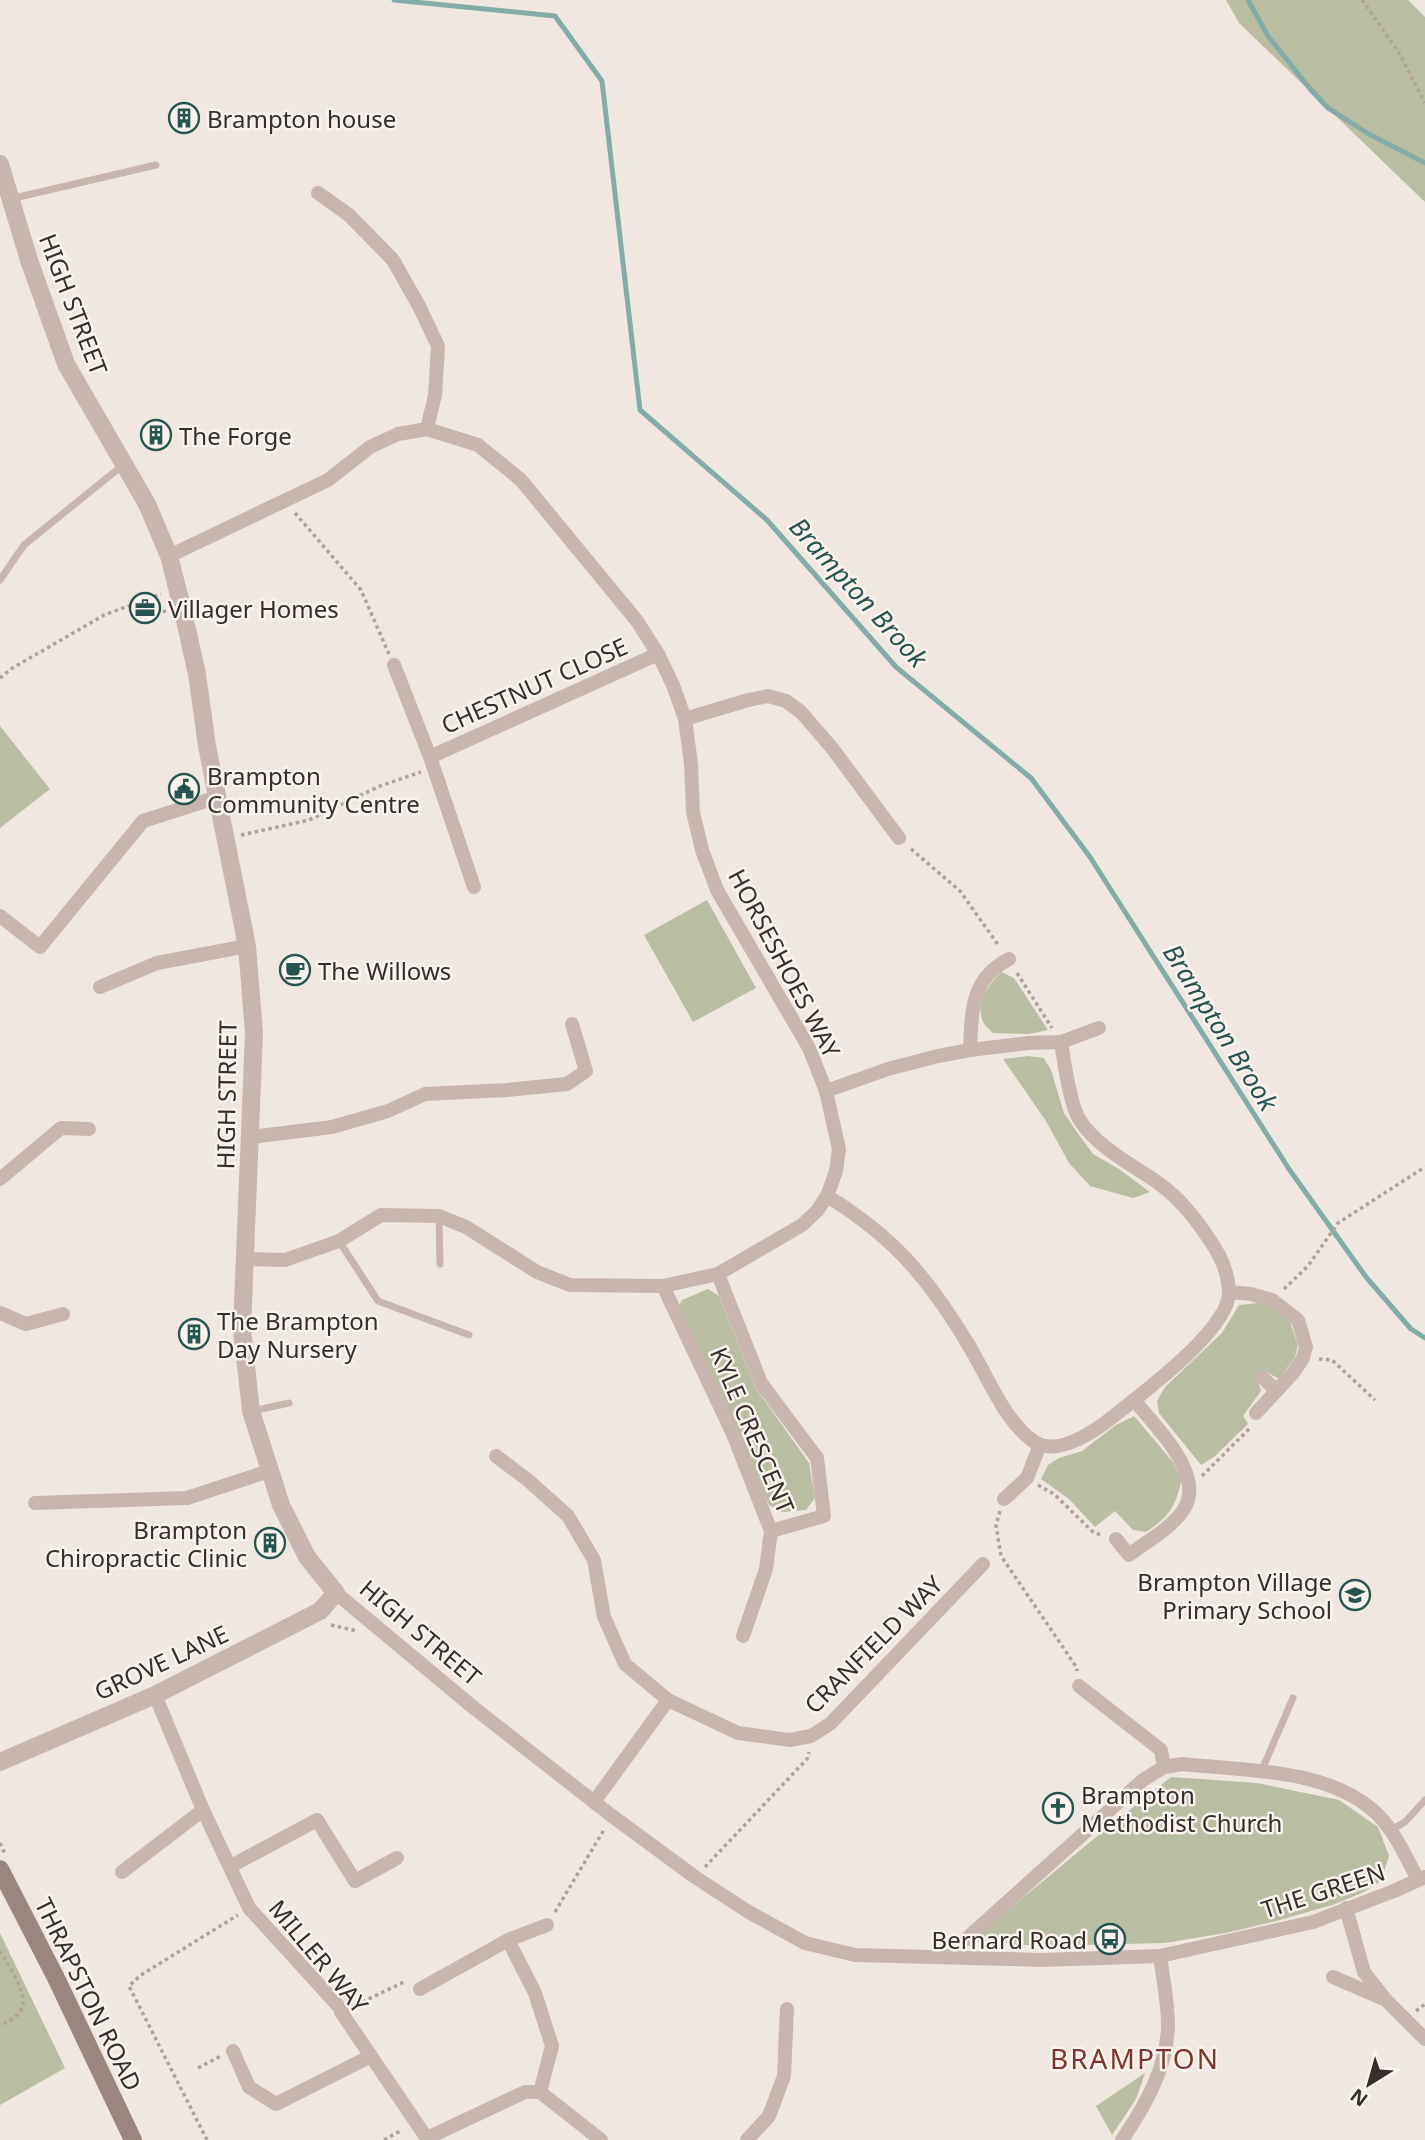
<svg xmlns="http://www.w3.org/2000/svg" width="1425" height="2140" font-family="'Noto Sans',sans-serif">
  <rect width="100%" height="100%" fill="#f1e7e1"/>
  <g fill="#b9bea2">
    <path d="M 1226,0 L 1408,0 L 1425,17 L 1425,202 L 1239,23 Z"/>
    <path d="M 0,726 L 50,789 L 0,828 Z"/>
    <path d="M 707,900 L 756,988 L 693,1022 L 644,935 Z"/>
    <path d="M 1001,972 L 1014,978 L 1048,1030 L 1029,1034 L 993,1033 C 989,1029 983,1024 982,1019 C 976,1000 989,985 1001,972 Z"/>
    <path d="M 1028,1056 L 1044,1058 L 1051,1070 L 1064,1113 L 1079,1135 L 1093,1154 L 1119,1169 L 1150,1192 L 1133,1198 L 1090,1186 L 1069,1163 L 1046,1121 L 1003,1059 Z"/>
    <path d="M 708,1289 L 719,1296 L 755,1387 L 809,1463 L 815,1498 L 806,1510 L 782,1512 L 769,1505 L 678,1307 L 682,1300 Z"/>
    <path d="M 1258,1303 L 1273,1305 L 1290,1322 L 1298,1345 L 1295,1357 L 1279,1379 L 1263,1370 L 1257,1378 L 1261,1391 L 1243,1416 L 1248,1424 L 1214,1457 L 1201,1465 L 1159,1413 L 1157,1401 L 1165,1387 L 1222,1333 L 1239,1305 Z"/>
    <path d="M 1134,1416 L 1173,1462 L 1182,1480 C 1173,1510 1172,1514 1146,1532 L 1133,1530 L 1115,1511 L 1095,1527 L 1069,1499 L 1041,1479 L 1048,1465 L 1059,1458 L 1082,1451 L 1116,1425 Z"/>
    <path d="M 1171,1777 L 1257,1783 L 1339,1800 L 1378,1827 L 1389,1856 L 1381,1881 L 1362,1893 L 1335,1904 L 1280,1920 L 1226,1933 L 1165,1943 L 1041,1946 L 971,1941 L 1090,1842 Z"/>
    <path d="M 0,1933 L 65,2068 L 0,2105 Z"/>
    <path d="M 1145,2073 L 1136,2099 L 1112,2135 L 1096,2106 Z"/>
  </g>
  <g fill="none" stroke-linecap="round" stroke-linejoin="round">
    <g stroke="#83aba7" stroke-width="5">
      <path d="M 394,0 L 555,16 L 602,81 L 640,410 L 767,520 L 896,667 L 1031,778 L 1090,857 L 1289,1169 L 1366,1277 L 1411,1329 L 1425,1338"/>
      <path d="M 1248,0 L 1268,36 L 1311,90 L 1328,108 L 1369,134 L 1425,163"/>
    </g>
    <g stroke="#b3a098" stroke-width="3.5" stroke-dasharray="3.5 3.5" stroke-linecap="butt">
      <path d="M 1362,0 L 1399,53 L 1425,103"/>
      <path d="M 295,513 L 361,590 L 389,654"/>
      <path d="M 156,613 L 166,611"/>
      <path d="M 0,678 L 11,669 L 104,615 L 161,594"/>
      <path d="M 241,835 L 309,820 L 380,786 L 421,772"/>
      <path d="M 911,849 L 960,891 L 999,946"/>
      <path d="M 1017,973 L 1052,1028"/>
      <path d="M 1284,1289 L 1308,1266 L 1338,1223 L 1425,1167"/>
      <path d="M 1319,1359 L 1332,1360 L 1375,1400"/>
      <path d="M 1202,1476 L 1251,1427"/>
      <path d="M 1038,1485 L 1054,1494 L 1094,1533 L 1102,1535"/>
      <path d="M 1000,1511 L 996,1525 L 1001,1556 L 1077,1668 L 1077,1671"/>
      <path d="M 331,1625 L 357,1631"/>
      <path d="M 0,1843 L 5,1854"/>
      <path d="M 705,1867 L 807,1759 L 809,1752"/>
      <path d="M 555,1912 L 605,1828"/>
      <path d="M 0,1951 C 8,1964 28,1994 22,2008 C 18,2017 8,2021 0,2026"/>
      <path d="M 356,2005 L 404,1982 L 405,1982"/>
      <path d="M 1416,2011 L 1425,2004"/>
      <path d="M 198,2068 L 221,2056"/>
      <path d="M 207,2140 L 129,1986 L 141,1975 L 238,1915"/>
      <path d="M 384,2140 L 402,2130"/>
    </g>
    <g stroke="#c8b6ae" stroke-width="7">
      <path d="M 10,199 L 156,165"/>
      <path d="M 0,580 L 24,545 L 123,465"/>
      <path d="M 439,1217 L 440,1264"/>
      <path d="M 339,1241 L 378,1301 L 469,1335"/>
      <path d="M 252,1411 L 289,1403"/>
      <path d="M 1261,1772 L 1293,1698"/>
      <path d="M 1391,1830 L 1405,1822 L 1425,1800"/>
    </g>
    <g stroke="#c8b6ae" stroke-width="14">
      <path d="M 318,193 L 349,215 L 393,260 L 419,306 L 438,346 L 435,395 L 427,429"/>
      <path d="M 169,556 L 328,480 L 370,447 L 398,434 L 427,429 L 478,445 L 521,480 L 637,621 L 658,654 L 673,685 L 685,719 L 691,764 L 693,812 L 702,850 L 717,890 L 809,1048 L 826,1091 L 839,1149 L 836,1171 L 827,1196 L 817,1211 L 802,1225 L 718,1274 L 663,1286 L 570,1285 L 537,1272 L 466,1227 L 439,1216 L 381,1215 L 339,1241 L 285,1260 L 245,1259"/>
      <path d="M 394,665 L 430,757 L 474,887"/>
      <path d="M 685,719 L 748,700 L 768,696 L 786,701 L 801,712 L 832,748 L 899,838"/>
      <path d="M 430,757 L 658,654"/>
      <path d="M 0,916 L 40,947 L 143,821 L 218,797"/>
      <path d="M 100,987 L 157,963 L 247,946"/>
      <path d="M 970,1050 C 972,1012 970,979 1009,959"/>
      <path d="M 826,1091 L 888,1069 L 938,1056 L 970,1050 L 1029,1043 L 1061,1042 L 1099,1028"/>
      <path d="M 251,1137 L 332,1127 L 388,1111 L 425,1094 L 507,1090 L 567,1084 L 586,1071 L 572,1024"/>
      <path d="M 0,1179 L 61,1128 L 89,1129"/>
      <path d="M 827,1196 C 894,1237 928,1278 968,1344 C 987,1375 1003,1419 1033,1441 C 1057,1458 1095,1431 1114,1416 C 1142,1393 1232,1328 1229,1290 C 1228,1271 1218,1251 1207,1236 C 1195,1218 1180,1199 1161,1185 C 1134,1165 1098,1149 1079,1119 C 1070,1104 1064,1061 1061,1042"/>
      <path d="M 718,1274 L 761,1383 L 817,1458 L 824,1516 L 771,1531"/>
      <path d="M 663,1286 L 733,1434 L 771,1531 L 766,1569 L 743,1636"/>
      <path d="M 1230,1292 L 1251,1294 L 1272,1300 L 1298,1320 L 1306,1347 L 1303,1358 L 1293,1373 L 1256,1413"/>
      <path d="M 0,1313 L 26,1324 L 63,1314"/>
      <path d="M 1262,1377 L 1277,1391"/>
      <path d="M 496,1456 L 529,1481 L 568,1516 L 594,1560 L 604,1617 L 625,1664 L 668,1700 L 738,1733 L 790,1740 L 811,1736 L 831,1723 L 983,1564"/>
      <path d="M 1004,1499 L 1027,1478 L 1040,1445"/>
      <path d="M 35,1503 L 187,1498 L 269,1471"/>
      <path d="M 1116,1539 L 1129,1555 C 1147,1541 1171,1529 1184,1509 C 1206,1474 1154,1425 1134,1400"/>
      <path d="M 336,1593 L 474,1708 L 612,1816 L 695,1877 L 747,1911 L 805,1943 L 855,1955 L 1042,1960 L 1160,1956 L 1313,1922 L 1394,1891 L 1425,1877"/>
      <path d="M 1079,1686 L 1161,1750 L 1164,1767"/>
      <path d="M 155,1695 L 203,1810 L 249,1908 L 342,2010 L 341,2012 L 428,2140"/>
      <path d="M 594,1802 L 668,1700"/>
      <path d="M 231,1866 L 317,1820 L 355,1881 L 397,1858"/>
      <path d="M 122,1872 L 203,1810"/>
      <path d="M 1346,1908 L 1364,1972 L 1385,1999 L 1425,2039"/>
      <path d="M 508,1940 L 535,1993 L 552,2046 L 540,2092"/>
      <path d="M 946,1957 L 1143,1780 L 1164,1767 L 1182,1764 C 1245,1771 1325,1768 1374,1811 C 1394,1829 1405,1856 1418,1879"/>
      <path d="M 1333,1977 L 1384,1999"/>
      <path d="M 420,1989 L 508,1940 L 547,1925"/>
      <path d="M 233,2051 L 249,2087 L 276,2104 L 371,2056"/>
      <path d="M 427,2138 L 525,2092 L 540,2092 L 601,2140"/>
      <path d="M 747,2140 L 769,2116 L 784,2076 L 787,2009"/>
      <path d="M 1122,2140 C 1145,2106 1167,2068 1168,2026 C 1168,2003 1163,1978 1160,1956"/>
    </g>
    <path stroke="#c8b6ae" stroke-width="18" d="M 0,164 L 29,260 L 66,364 L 147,504 L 169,556 L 182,607 L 197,674 L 207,746 L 247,946 L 254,1033 L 242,1329 L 251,1411 L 281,1505 L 307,1557 L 336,1593 L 320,1611 L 155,1695 L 0,1762"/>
    <path stroke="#9b867f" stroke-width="18" d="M 0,1869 L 56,1978 L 133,2140"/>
  </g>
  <defs>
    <g id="building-ring" transform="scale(1.575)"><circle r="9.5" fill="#f9f2ed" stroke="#255451" stroke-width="1.5"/><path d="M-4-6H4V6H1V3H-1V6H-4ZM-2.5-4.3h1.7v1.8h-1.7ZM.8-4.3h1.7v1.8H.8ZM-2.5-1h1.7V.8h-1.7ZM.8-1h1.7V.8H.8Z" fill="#255451"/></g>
    <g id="office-ring" transform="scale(1.575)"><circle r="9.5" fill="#f9f2ed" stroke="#255451" stroke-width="1.5"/><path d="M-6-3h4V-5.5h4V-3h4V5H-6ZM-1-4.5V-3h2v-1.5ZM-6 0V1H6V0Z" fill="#255451"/></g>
    <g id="civic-ring" transform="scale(1.575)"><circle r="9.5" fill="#f9f2ed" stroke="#255451" stroke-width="1.5"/><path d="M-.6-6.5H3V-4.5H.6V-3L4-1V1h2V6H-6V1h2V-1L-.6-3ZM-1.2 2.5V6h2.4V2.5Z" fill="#255451"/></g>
    <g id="cafe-ring" transform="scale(1.575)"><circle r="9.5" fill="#f9f2ed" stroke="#255451" stroke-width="1.5"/><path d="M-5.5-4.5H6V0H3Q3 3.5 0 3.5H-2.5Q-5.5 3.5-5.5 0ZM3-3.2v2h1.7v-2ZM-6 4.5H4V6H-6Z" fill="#255451"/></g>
    <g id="school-ring" transform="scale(1.575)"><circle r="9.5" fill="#f9f2ed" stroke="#255451" stroke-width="1.5"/><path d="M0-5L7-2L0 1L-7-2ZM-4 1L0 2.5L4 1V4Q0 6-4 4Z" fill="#255451"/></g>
    <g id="church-ring" transform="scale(1.575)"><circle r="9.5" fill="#f9f2ed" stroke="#255451" stroke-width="1.5"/><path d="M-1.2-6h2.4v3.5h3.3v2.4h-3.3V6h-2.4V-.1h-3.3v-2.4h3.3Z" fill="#255451"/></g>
    <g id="bus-ring" transform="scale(1.575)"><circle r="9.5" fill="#f9f2ed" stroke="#255451" stroke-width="1.5"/><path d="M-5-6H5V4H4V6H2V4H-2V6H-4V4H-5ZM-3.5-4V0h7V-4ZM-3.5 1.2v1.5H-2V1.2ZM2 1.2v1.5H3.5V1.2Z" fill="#255451"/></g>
  </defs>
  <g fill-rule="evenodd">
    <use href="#building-ring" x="184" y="118"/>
    <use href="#building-ring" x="156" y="435"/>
    <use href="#office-ring" x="145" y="608"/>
    <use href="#civic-ring" x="184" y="789"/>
    <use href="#cafe-ring" x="295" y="970"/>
    <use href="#building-ring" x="194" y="1334"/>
    <use href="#building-ring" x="270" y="1543"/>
    <use href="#school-ring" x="1355" y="1595"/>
    <use href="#church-ring" x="1058" y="1808"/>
    <use href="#bus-ring" x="1110" y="1939"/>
  </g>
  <g text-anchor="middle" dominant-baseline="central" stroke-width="5" stroke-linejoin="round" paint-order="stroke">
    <g font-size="24" fill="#372d2b" stroke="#f9f2ed" text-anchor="start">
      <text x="207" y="118">Brampton house</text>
      <text x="179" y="435">The Forge</text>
      <text x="168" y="608">Villager Homes</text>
      <text x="207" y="775">Brampton<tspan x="207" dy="28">Community Centre</tspan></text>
      <text x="318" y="970">The Willows</text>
      <text x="217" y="1320">The Brampton<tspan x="217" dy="28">Day Nursery</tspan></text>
      <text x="247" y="1529" text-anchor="end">Brampton<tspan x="247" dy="28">Chiropractic Clinic</tspan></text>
      <text x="1332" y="1581" text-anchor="end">Brampton Village<tspan x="1332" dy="28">Primary School</tspan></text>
      <text x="1081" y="1794">Brampton<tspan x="1081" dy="28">Methodist Church</tspan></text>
      <text x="1087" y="1939" text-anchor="end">Bernard Road</text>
    </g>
    <g font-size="24" fill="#372d2b" stroke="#f9f2ed">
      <text transform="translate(74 304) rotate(69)">HIGH STREET</text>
      <text transform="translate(534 685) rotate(-24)">CHESTNUT CLOSE</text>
      <text transform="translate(785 963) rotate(62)">HORSESHOES WAY</text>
      <text transform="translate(226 1095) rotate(-89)">HIGH STREET</text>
      <text transform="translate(753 1430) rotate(67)">KYLE CRESCENT</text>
      <text transform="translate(421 1632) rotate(40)">HIGH STREET</text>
      <text transform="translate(873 1644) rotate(-45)">CRANFIELD WAY</text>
      <text transform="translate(161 1662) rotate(-25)">GROVE LANE</text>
      <text transform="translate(1323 1890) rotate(-18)">THE GREEN</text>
      <text transform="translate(319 1956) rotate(50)">MILLER WAY</text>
      <text transform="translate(89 1994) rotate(64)">THRAPSTON ROAD</text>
    </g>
    <g font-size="26" font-style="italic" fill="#255451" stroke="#f9f2ed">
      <text transform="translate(859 592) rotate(48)">Brampton Brook</text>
      <text transform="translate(1221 1027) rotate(58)">Brampton Brook</text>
    </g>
    <g font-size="28" letter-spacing="2" fill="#7d362d" stroke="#f9f2ed">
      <text x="1135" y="2058">BRAMPTON</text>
    </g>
  </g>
  <g transform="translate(1369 2084) rotate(217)" stroke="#f9f2ed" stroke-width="5" paint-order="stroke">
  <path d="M0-5L12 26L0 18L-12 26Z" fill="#372d2b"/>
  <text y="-10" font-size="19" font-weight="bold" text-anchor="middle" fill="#372d2b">N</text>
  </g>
</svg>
